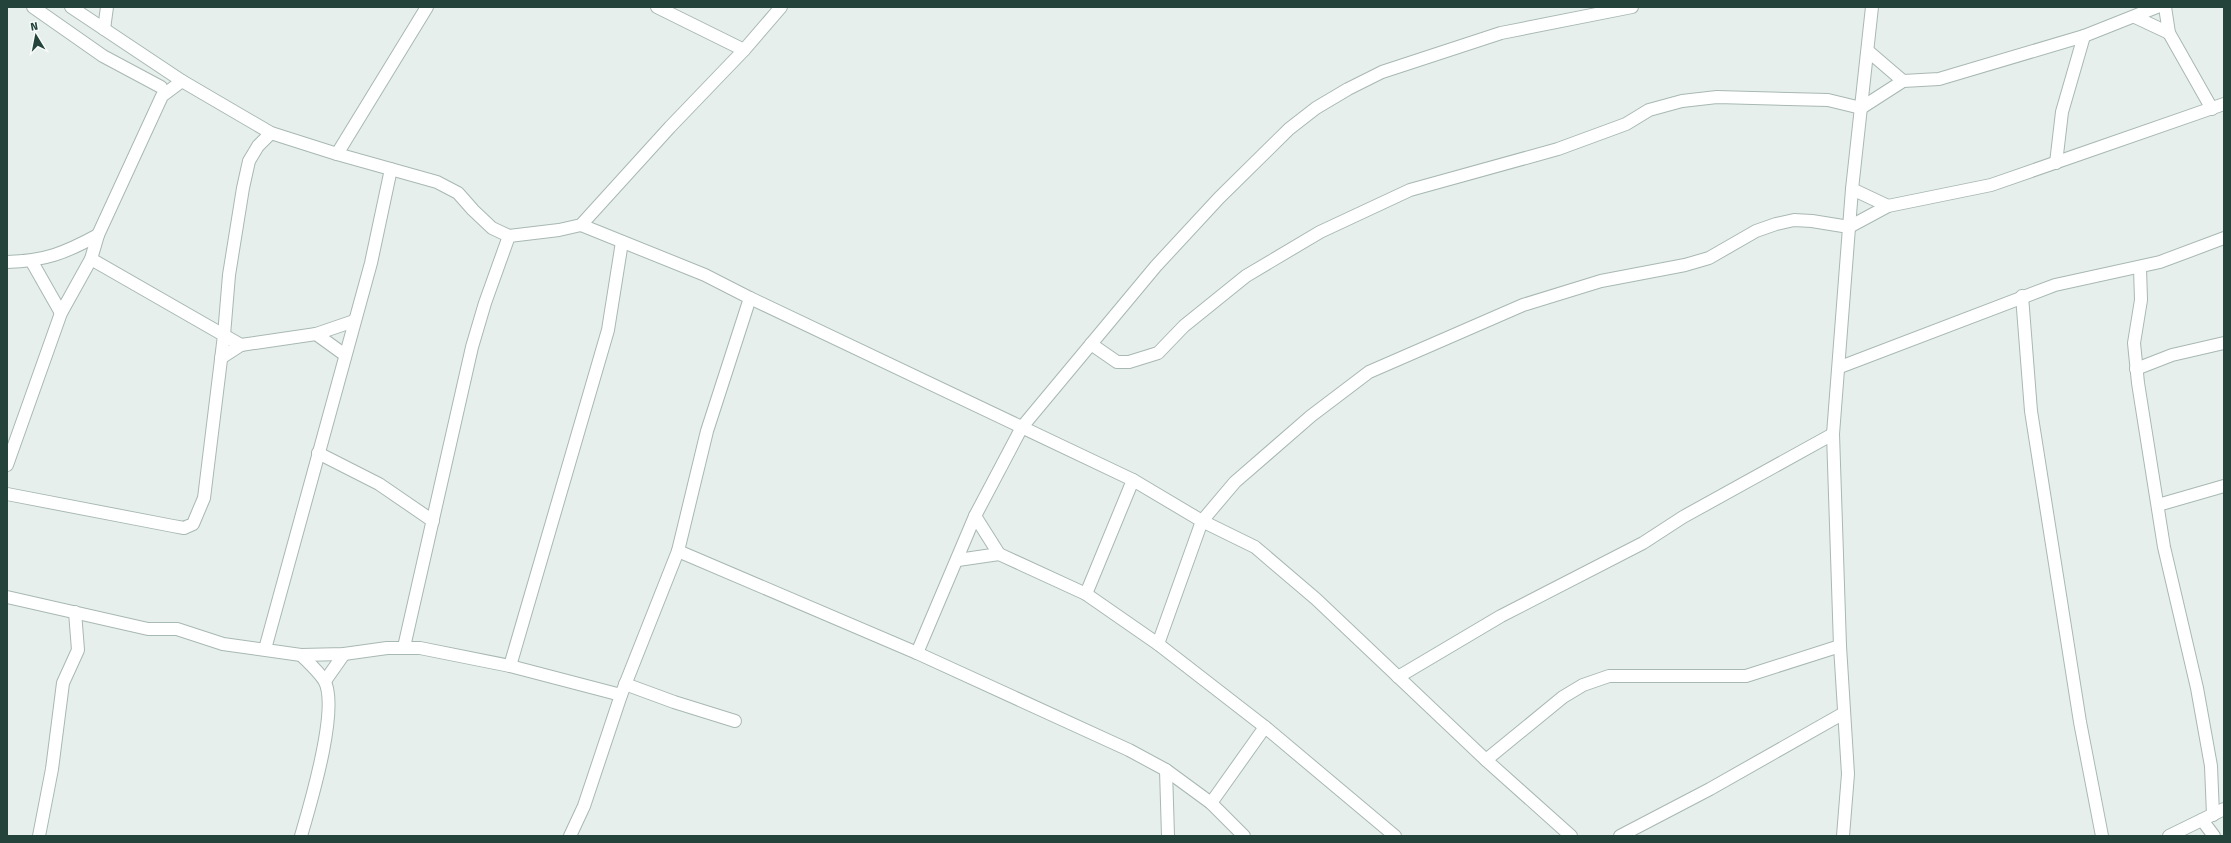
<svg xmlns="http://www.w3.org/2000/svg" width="2231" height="843" font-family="'Fira Sans',sans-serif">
  <rect width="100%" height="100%" fill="#e6efeb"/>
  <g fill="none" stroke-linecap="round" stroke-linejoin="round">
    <g stroke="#a8b8b3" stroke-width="14">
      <g id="minor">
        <path d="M 33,7 L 103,56 L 161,87"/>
        <path d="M 71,7 L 182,81 L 271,133 L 337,154 L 437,182 L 458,193 L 473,210 L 492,228 L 509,236 L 559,230 L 581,225 L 670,127 L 744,50 L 781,7"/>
        <path d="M 657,7 L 744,50"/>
        <path d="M 2165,7 L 2169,33 L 2212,109"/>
        <path d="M 2135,17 L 2169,33"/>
        <path d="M 104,29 L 107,7"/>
        <path d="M 1868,51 L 1903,81"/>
        <path d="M 337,154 L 427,7"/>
        <path d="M 2056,163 L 2062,112 L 2084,36"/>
        <path d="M 1852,189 L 1888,206"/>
        <path d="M 91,259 L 241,345"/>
        <path d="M 7,262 C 45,261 65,253 98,235"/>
        <path d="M 32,262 L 61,313"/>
        <path d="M 2140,268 L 2141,300 L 2134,343 L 2138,383 L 2164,547 L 2197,688 L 2211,766 L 2213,815"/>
        <path d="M 2022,296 L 2031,411 L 2080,722 L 2102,836"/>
        <path d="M 750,298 L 1133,480 L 1202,521 L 1255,547 L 1316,599 L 1486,760 L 1571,836"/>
        <path d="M 316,334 L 345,355"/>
        <path d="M 1091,344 L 1117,362 L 1129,362 L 1158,353 L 1184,326 L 1246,276 L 1320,232 L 1410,190 L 1558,149 L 1626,124 L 1649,110 L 1682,101 L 1717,97 L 1828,100 L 1861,108 L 1903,81 L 1939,79 L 2084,36 L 2157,7"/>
        <path d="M 221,358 L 241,345 L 316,334 L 354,321"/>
        <path d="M 1840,367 L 2055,285 L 2160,262 L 2224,238"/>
        <path d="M 2136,369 L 2172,355 L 2224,343"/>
        <path d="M 318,453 L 379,484 L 433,521"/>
        <path d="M 7,465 L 61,313 L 91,259 L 98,235 L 162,96 L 182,81"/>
        <path d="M 7,494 L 173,526 L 184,528 L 193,524 L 204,498 L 224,335 L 229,275 L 243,188 L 249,161 L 258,146 L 271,133"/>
        <path d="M 2158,505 L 2224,486"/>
        <path d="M 678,551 L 917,653 L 1129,750 L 1166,770 L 1211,803 L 1244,836"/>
        <path d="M 999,554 L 1086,594 L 1158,644 L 1265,727 L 1395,836"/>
        <path d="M 958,560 L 999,554 L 975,516"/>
        <path d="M 1086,594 L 1133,480"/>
        <path d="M 7,597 L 148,629 L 177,629 L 223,644 L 301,655 L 344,654 L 387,648 L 420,648 L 510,666 L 621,695"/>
        <path d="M 1158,644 L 1202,521 L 1235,482 L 1311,416 L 1369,372 L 1523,305 L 1601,281 L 1685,265 L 1709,258 L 1756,231 L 1776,224 L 1794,220 L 1812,221 L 1849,227 L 1888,206 L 1991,185 L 2224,104"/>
        <path d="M 404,647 L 472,347 L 485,303 L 509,236"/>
        <path d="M 265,649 L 371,263 L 391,169"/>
        <path d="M 917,653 L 975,516 L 1022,427 L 1156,266 L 1219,198 L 1289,129 L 1316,108 L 1348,89 L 1382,72 L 1501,33 L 1632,7"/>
        <path d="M 301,655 C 309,663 318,671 324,680 C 340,707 310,805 301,836"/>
        <path d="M 510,666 L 608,330 L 622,242"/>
        <path d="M 1398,677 L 1501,616 L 1643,543 L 1683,517 L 1833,434"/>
        <path d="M 325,681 L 344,654"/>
        <path d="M 625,684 L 674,702 L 735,721"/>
        <path d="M 1486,760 L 1563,697 L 1583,685 L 1609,676 L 1746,676 L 1840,646"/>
        <path d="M 1166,770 L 1168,836"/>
        <path d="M 1211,803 L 1265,727"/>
        <path d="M 2202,820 L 2214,836"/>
        <path d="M 39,836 L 52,769 L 63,683 L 78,650 L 75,612"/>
        <path d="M 570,836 L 584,806 L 621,695 L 678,551 L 707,431 L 750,298 L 705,275 L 581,225"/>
        <path d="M 1620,836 L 1710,789 L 1844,713"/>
        <path d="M 1843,836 L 1848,774 L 1840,646 L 1833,434 L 1852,189 L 1872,7"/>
        <path d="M 2169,836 L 2224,809"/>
      </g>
    </g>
    <use href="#minor" stroke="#fff" stroke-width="12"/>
  </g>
  <rect width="2231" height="843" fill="none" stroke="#23433b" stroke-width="16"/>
  <g transform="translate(36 36) rotate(350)" stroke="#f7fbf9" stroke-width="3" paint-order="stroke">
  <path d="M0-3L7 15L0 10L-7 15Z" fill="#23433b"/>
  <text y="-6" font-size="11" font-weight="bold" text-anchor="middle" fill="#23433b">N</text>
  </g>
</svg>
